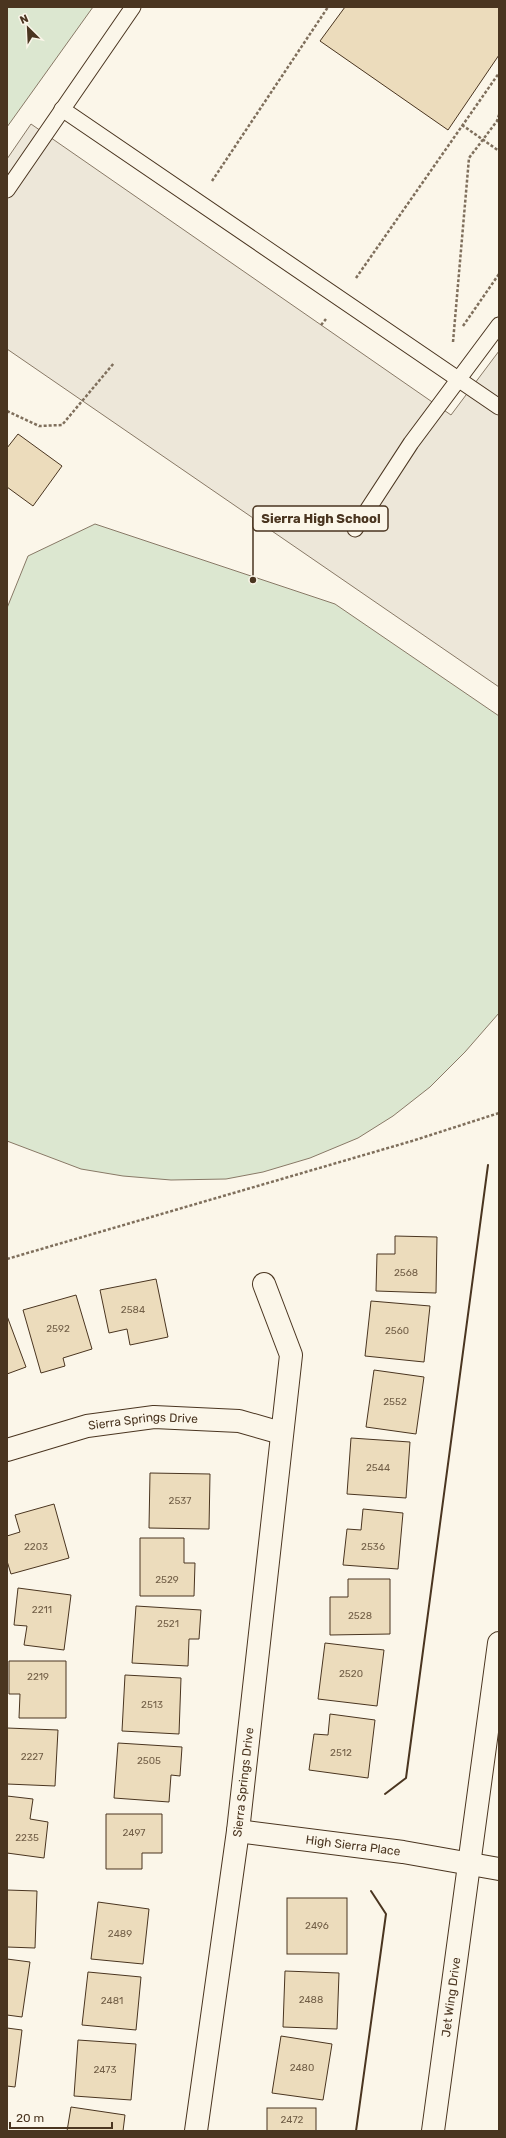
<svg xmlns="http://www.w3.org/2000/svg" width="506" height="2138" font-family="Rubik,sans-serif">
  <rect width="100%" height="100%" fill="#fbf6e9"/>
  <g fill="#dce7d0" stroke="#887966">
    <path d="M 7,7 L 93,7 L 7,127 Z"/>
    <path d="M 95,524 L 335,604 L 499,716 L 499,1013 L 465,1052 L 430,1087 L 393,1116 L 358,1138 L 310,1158 L 263,1172 L 226,1179 L 171,1180 L 123,1176 L 81,1169 L 7,1141 L 7,608 L 28,556 Z"/>
  </g>
  <path fill="#ede7d9" stroke="#887966" d="M 31,124 L 451,415 L 499,351 L 499,687 L 7,349 L 7,159 Z"/>
  <g fill="#ecdcbc" stroke="#4a3520">
    <path d="M 345,7 L 499,7 L 499,55 L 448,130 L 320,41 Z"/>
    <path d="M 18,434 L 62,466 L 33,506 L 7,487 L 7,448 Z"/>
    <path d="M 395,1236 L 437,1237 L 436,1293 L 376,1291 L 377,1254 L 395,1254 Z"/>
    <path d="M 156,1279 L 168,1337 L 130,1345 L 127,1329 L 109,1333 L 100,1290 Z"/>
    <path d="M 76,1295 L 92,1349 L 63,1358 L 65,1366 L 41,1373 L 23,1310 Z"/>
    <path d="M 371,1301 L 430,1306 L 424,1362 L 365,1356 Z"/>
    <path d="M 7,1316 L 26,1367 L 7,1374 Z"/>
    <path d="M 374,1370 L 424,1377 L 416,1434 L 366,1427 Z"/>
    <path d="M 351,1438 L 410,1442 L 406,1498 L 347,1494 Z"/>
    <path d="M 150,1473 L 210,1474 L 209,1529 L 149,1528 Z"/>
    <path d="M 54,1504 L 69,1558 L 11,1574 L 7,1561 L 7,1536 L 20,1532 L 15,1515 Z"/>
    <path d="M 363,1509 L 403,1513 L 398,1569 L 343,1565 L 347,1529 L 361,1530 Z"/>
    <path d="M 140,1538 L 184,1538 L 184,1563 L 195,1563 L 194,1596 L 140,1596 Z"/>
    <path d="M 348,1579 L 390,1579 L 390,1634 L 330,1635 L 330,1597 L 348,1597 Z"/>
    <path d="M 18,1588 L 71,1595 L 64,1650 L 24,1645 L 27,1626 L 14,1625 Z"/>
    <path d="M 136,1606 L 201,1610 L 199,1639 L 189,1639 L 188,1666 L 132,1663 Z"/>
    <path d="M 325,1643 L 384,1650 L 377,1706 L 318,1699 Z"/>
    <path d="M 9,1661 L 66,1661 L 66,1718 L 19,1718 L 20,1694 L 9,1694 Z"/>
    <path d="M 125,1675 L 181,1678 L 179,1734 L 122,1731 Z"/>
    <path d="M 330,1714 L 375,1720 L 368,1778 L 309,1770 L 314,1734 L 328,1735 Z"/>
    <path d="M 7,1728 L 58,1730 L 55,1786 L 7,1784 Z"/>
    <path d="M 118,1743 L 182,1747 L 180,1776 L 171,1775 L 169,1802 L 114,1798 Z"/>
    <path d="M 7,1796 L 33,1799 L 30,1819 L 48,1822 L 44,1858 L 7,1853 Z"/>
    <path d="M 106,1814 L 162,1814 L 162,1853 L 142,1853 L 142,1869 L 106,1869 Z"/>
    <path d="M 7,1890 L 37,1891 L 35,1948 L 7,1947 Z"/>
    <rect x="287" y="1898" width="60" height="56"/>
    <path d="M 98,1902 L 149,1909 L 143,1964 L 91,1959 Z"/>
    <path d="M 7,1959 L 30,1962 L 22,2017 L 7,2015 Z"/>
    <path d="M 285,1971 L 339,1973 L 337,2029 L 283,2027 Z"/>
    <path d="M 88,1972 L 141,1977 L 136,2030 L 82,2025 Z"/>
    <path d="M 7,2028 L 22,2030 L 15,2087 L 7,2086 Z"/>
    <path d="M 281,2036 L 332,2044 L 323,2100 L 272,2093 Z"/>
    <path d="M 78,2040 L 136,2044 L 131,2100 L 74,2096 Z"/>
    <path d="M 71,2107 L 125,2115 L 123,2131 L 67,2131 Z"/>
    <rect x="267" y="2108" width="49" height="23"/>
  </g>
  <g fill="none" stroke-linecap="round" stroke-linejoin="round">
    <g stroke="#4a3520" stroke-width="17">
      <g id="service">
        <path d="M 62,109 L 499,407"/>
        <path d="M 7,190 L 133,7"/>
        <path d="M 355,529 L 411,443 L 499,325"/>
      </g>
    </g>
    <g stroke="#4a3520" stroke-width="24">
      <g id="minor">
        <path id="s1" d="M 7,1450 L 87,1426 L 154,1417 L 239,1421 L 281,1433"/>
        <path id="s2" d="M 238,1831 L 403,1852 L 499,1869"/>
        <path id="s3" d="M 196,2131 L 238,1831 L 291,1355 L 264,1284"/>
      </g>
    </g>
    <g stroke="#4a3520" stroke-width="24">
      <g id="secondary">
        <path id="s4" d="M 433,2131 L 499,1643"/>
      </g>
    </g>
    <g stroke="#7f6f5c" stroke-width="2.5" stroke-dasharray="3 2" stroke-linecap="butt">
      <path d="M 462,125 L 499,151"/>
      <path d="M 212,181 L 328,7"/>
      <path d="M 356,278 L 499,73"/>
      <path d="M 321,325 L 326,319"/>
      <path d="M 463,326 L 499,274"/>
      <path d="M 453,342 L 469,158 L 497,121 L 499,115"/>
      <path d="M 7,411 L 39,426 L 62,425 L 114,363"/>
      <path d="M 7,1259 L 412,1141 L 499,1113"/>
    </g>
    <use href="#service" stroke="#fbf6e9" stroke-width="15"/>
    <use href="#minor" stroke="#fbf6e9" stroke-width="22"/>
    <use href="#secondary" stroke="#fbf6e9" stroke-width="22"/>
    <g stroke="#4a3520" stroke-width="2">
      <path d="M 385,1794 L 406,1778 L 488,1165"/>
      <path d="M 356,2131 L 386,1914 L 371,1891"/>
    </g>
  </g>
  <g text-anchor="middle" dominant-baseline="central" stroke-width="3" stroke-linejoin="round" paint-order="stroke">
    <g font-size="10" fill="#725f47">
      <text x="406" y="1273">2568</text>
      <text x="133" y="1310">2584</text>
      <text x="58" y="1329">2592</text>
      <text x="397" y="1331">2560</text>
      <text x="395" y="1402">2552</text>
      <text x="378" y="1468">2544</text>
      <text x="180" y="1501">2537</text>
      <text x="36" y="1547">2203</text>
      <text x="373" y="1547">2536</text>
      <text x="167" y="1580">2529</text>
      <text x="42" y="1610">2211</text>
      <text x="360" y="1616">2528</text>
      <text x="168" y="1624">2521</text>
      <text x="351" y="1674">2520</text>
      <text x="38" y="1677">2219</text>
      <text x="152" y="1705">2513</text>
      <text x="341" y="1753">2512</text>
      <text x="32" y="1757">2227</text>
      <text x="149" y="1761">2505</text>
      <text x="134" y="1833">2497</text>
      <text x="27" y="1838">2235</text>
      <text x="317" y="1926">2496</text>
      <text x="120" y="1934">2489</text>
      <text x="311" y="2000">2488</text>
      <text x="112" y="2001">2481</text>
      <text x="302" y="2068">2480</text>
      <text x="105" y="2070">2473</text>
      <text x="292" y="2120">2472</text>
    </g>
    <g font-size="12" fill="#4a3520" stroke="#fbf6e9">
      <text stroke="none"><textPath href="#s1" startOffset="140">Sierra Springs Drive</textPath></text>
      <text stroke="none"><textPath href="#s3" startOffset="352">Sierra Springs Drive</textPath></text>
      <text stroke="none"><textPath href="#s2" startOffset="116">High Sierra Place</textPath></text>
      <text stroke="none"><textPath href="#s4" startOffset="135">Jet Wing Drive</textPath></text>
    </g>
  </g>
  <path fill="none" stroke="#4a3520" stroke-width="1.5" d="M253 580L253 518"/>
  <circle fill="#4a3520" stroke="#fbf6e9" stroke-width="1.5" cx="253" cy="580" r="4"/>
  <rect fill="#fbf6e9" stroke="#4a3520" stroke-width="1.5" x="253" y="506" width="135" height="25" rx="4"/>
  <g font-size="13" text-anchor="middle" font-weight="bold" fill="#4a3520">
    <text x="321" y="523">Sierra High School</text>
  </g>
  <rect width="506" height="2138" fill="none" stroke="#4a3520" stroke-width="16"/>
  <g transform="translate(28 28) rotate(336)" stroke="#fbf6e9" stroke-width="3" paint-order="stroke">
  <path d="M0-3L7 15L0 10L-7 15Z" fill="#4a3520"/>
  <text y="-6" font-size="11" font-weight="bold" text-anchor="middle" fill="#4a3520">N</text>
  </g>
  <path d="M10 2122v6h102v-6" fill="none" stroke="#4a3520" stroke-width="2"/>
  <text x="16" y="2122" font-size="12" fill="#4a3520" stroke="#fbf6e9" stroke-width="3" paint-order="stroke">20 m</text>
</svg>
